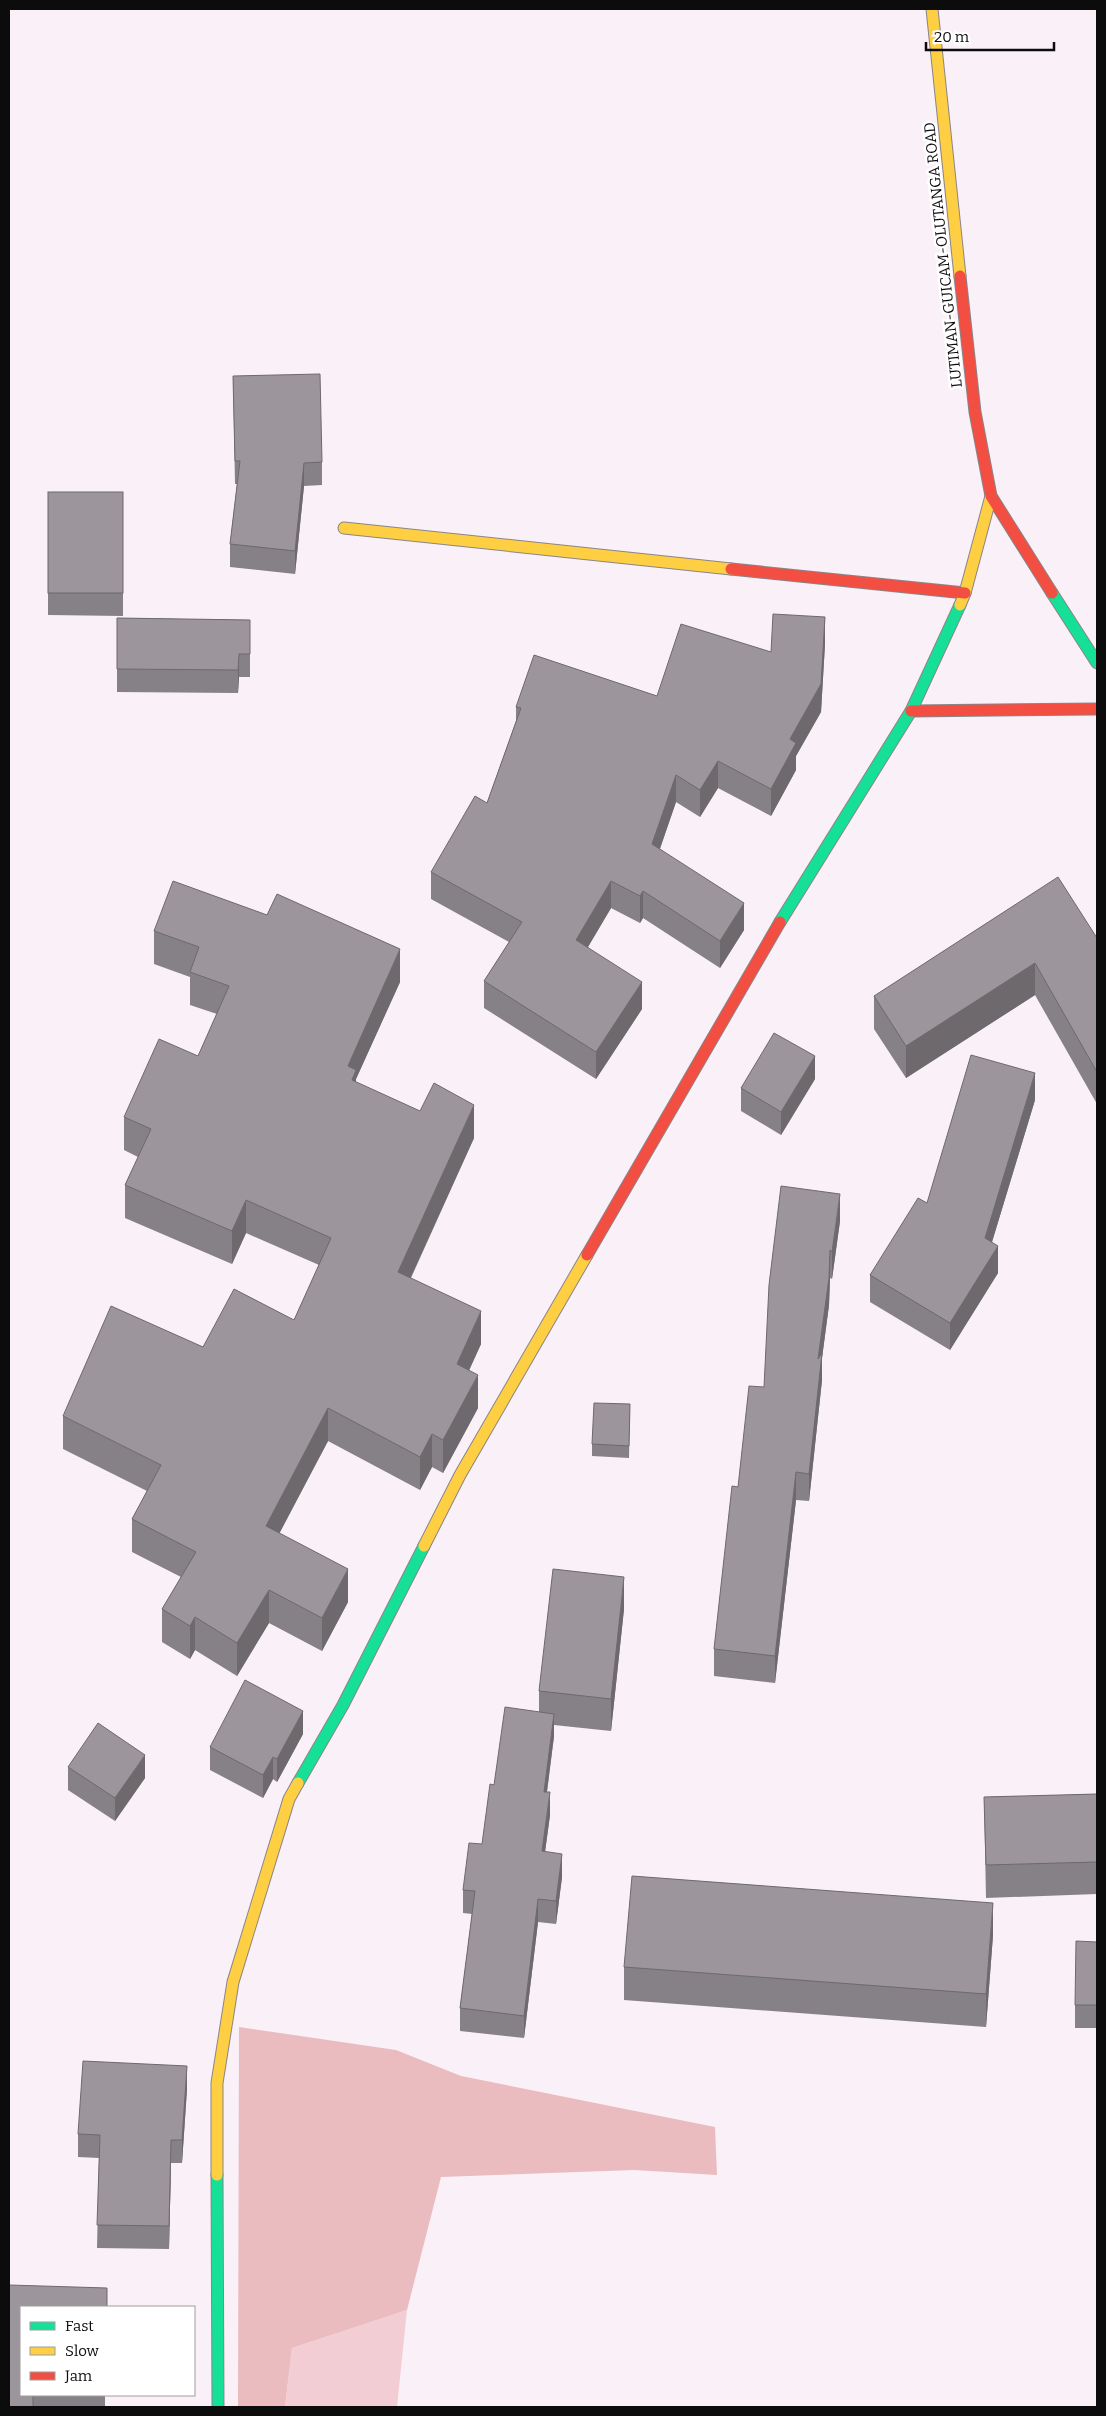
<svg xmlns="http://www.w3.org/2000/svg" width="1106" height="2416" font-family="Bitter,serif">
  <rect width="100%" height="100%" fill="#faf0f8"/>
  <path fill="#f2ced4" d="M 407,2310 L 397,2407 L 285,2407 L 292,2348 Z"/>
  <path fill="#eabcbf" d="M 239,2027 L 396,2050 L 461,2076 L 715,2127 L 717,2175 L 634,2170 L 441,2177 L 407,2310 L 292,2348 L 285,2407 L 238,2407 Z"/>
  <g fill="none" stroke-linecap="round" stroke-linejoin="round">
    <g stroke="#8a8589" stroke-width="13">
      <g id="fast">
        <path d="M 1052,593 L 1097,663"/>
        <path d="M 780,922 L 911,711 L 960,605"/>
        <path d="M 298,1783 L 343,1705 L 424,1546"/>
        <path d="M 217,2175 L 218,2407"/>
      </g>
    </g>
    <g stroke="#8a8589" stroke-width="13">
      <g id="slow">
        <path d="M 932,9 L 960,276"/>
        <path d="M 344,528 L 731,569"/>
        <path d="M 960,605 L 965,593 L 991,496"/>
        <path d="M 424,1546 L 460,1475 L 587,1255"/>
        <path d="M 217,2175 L 217,2083 L 233,1982 L 289,1799 L 298,1783"/>
      </g>
    </g>
    <g stroke="#8a8589" stroke-width="13">
      <g id="jam">
        <path d="M 960,276 L 975,412 L 991,496 L 1052,593"/>
        <path d="M 731,569 L 965,593"/>
        <path d="M 911,711 L 1097,709"/>
        <path d="M 587,1255 L 780,922"/>
      </g>
    </g>
    <use href="#fast" stroke="#16e098" stroke-width="11"/>
    <use href="#slow" stroke="#ffcf43" stroke-width="11"/>
    <use href="#jam" stroke="#f24e42" stroke-width="11"/>
  </g>
  <g fill="#868186">
    <path d="M 233,376 L 322,462 L 322,485 L 304,486 L 295,574 L 230,567 L 230,544 L 237,484 L 235,484 Z"/>
    <path d="M 48,492 L 123,492 L 123,616 L 48,615 Z"/>
    <path d="M 117,618 L 250,620 L 250,677 L 239,677 L 238,693 L 117,692 Z"/>
    <path d="M 825,644 L 821,712 L 796,756 L 796,770 L 771,816 L 718,788 L 700,817 L 676,802 L 660,849 L 744,930 L 720,968 L 643,918 L 640,923 L 611,908 L 588,947 L 642,1009 L 596,1079 L 484,1008 L 484,981 L 509,942 L 431,899 L 431,872 L 487,803 L 516,721 L 516,707 L 657,696 L 771,652 Z"/>
    <path d="M 154,931 L 400,982 L 356,1079 L 356,1083 L 474,1138 L 411,1278 L 481,1344 L 469,1370 L 478,1408 L 443,1473 L 432,1467 L 420,1490 L 328,1441 L 279,1533 L 348,1602 L 322,1651 L 269,1623 L 237,1676 L 195,1650 L 190,1659 L 162,1642 L 162,1609 L 181,1577 L 132,1552 L 132,1519 L 147,1491 L 63,1449 L 63,1416 L 203,1347 L 294,1320 L 319,1265 L 246,1233 L 232,1264 L 125,1218 L 125,1185 L 138,1157 L 124,1150 L 124,1117 L 198,1056 L 217,1014 L 190,1005 L 190,977 L 154,964 Z"/>
    <path d="M 1097,938 L 1097,1104 L 1035,995 L 906,1078 L 874,1029 L 874,996 Z"/>
    <path d="M 815,1079 L 781,1135 L 741,1111 L 741,1088 Z"/>
    <path d="M 1035,1100 L 992,1242 L 998,1273 L 950,1350 L 870,1302 L 870,1275 L 927,1203 Z"/>
    <path d="M 840,1221 L 832,1279 L 830,1278 L 829,1305 L 822,1358 L 822,1380 L 809,1501 L 796,1500 L 775,1683 L 714,1676 L 714,1649 L 738,1487 L 764,1387 Z"/>
    <path d="M 630,1404 L 629,1458 L 592,1456 L 592,1444 Z"/>
    <path d="M 624,1609 L 611,1731 L 554,1725 L 554,1736 L 547,1792 L 550,1815 L 545,1852 L 562,1877 L 556,1924 L 538,1922 L 524,2038 L 460,2031 L 460,2008 L 472,1914 L 463,1913 L 463,1890 L 539,1712 L 539,1691 Z"/>
    <path d="M 303,1734 L 277,1782 L 273,1779 L 263,1798 L 210,1770 L 210,1747 Z"/>
    <path d="M 68,1767 L 145,1778 L 115,1821 L 68,1790 Z"/>
    <path d="M 1097,1794 L 1097,1894 L 986,1898 L 984,1797 Z"/>
    <path d="M 993,1935 L 986,2027 L 624,2000 L 624,1967 Z"/>
    <path d="M 1097,1942 L 1097,2028 L 1075,2028 L 1075,2005 Z"/>
    <path d="M 187,2089 L 182,2163 L 171,2163 L 169,2249 L 97,2248 L 99,2158 L 78,2157 L 78,2134 Z"/>
    <path d="M 107,2307 L 21,2395 L 105,2395 L 105,2407 L 9,2407 Z"/>
  </g>
  <g fill="#6d696d">
    <path d="M 304,463 L 304,486 L 295,574 L 295,551 Z"/>
    <path d="M 825,617 L 825,644 L 821,712 L 796,756 L 796,770 L 771,816 L 771,789 L 790,739 Z"/>
    <path d="M 239,654 L 239,677 L 238,693 L 238,670 Z"/>
    <path d="M 718,761 L 718,788 L 700,817 L 700,790 Z"/>
    <path d="M 676,775 L 676,802 L 652,871 L 652,844 Z"/>
    <path d="M 611,881 L 611,908 L 576,967 L 576,940 Z"/>
    <path d="M 643,891 L 643,918 L 640,923 L 640,896 Z"/>
    <path d="M 744,903 L 744,930 L 720,968 L 720,941 Z"/>
    <path d="M 400,949 L 400,982 L 356,1079 L 356,1103 L 348,1066 Z"/>
    <path d="M 1035,963 L 1035,995 L 906,1078 L 906,1046 Z"/>
    <path d="M 642,982 L 642,1009 L 596,1079 L 596,1052 Z"/>
    <path d="M 815,1056 L 815,1079 L 781,1135 L 781,1112 Z"/>
    <path d="M 1035,1073 L 1035,1100 L 985,1265 L 985,1238 Z"/>
    <path d="M 474,1105 L 474,1138 L 398,1305 L 398,1272 Z"/>
    <path d="M 840,1194 L 840,1221 L 832,1279 L 832,1252 Z"/>
    <path d="M 246,1200 L 246,1233 L 232,1264 L 232,1231 Z"/>
    <path d="M 998,1246 L 998,1273 L 950,1350 L 950,1323 Z"/>
    <path d="M 830,1250 L 830,1278 L 829,1305 L 822,1358 L 822,1380 L 809,1501 L 809,1474 L 818,1359 Z"/>
    <path d="M 481,1311 L 481,1344 L 457,1397 L 457,1364 Z"/>
    <path d="M 478,1375 L 478,1408 L 443,1473 L 443,1440 Z"/>
    <path d="M 328,1408 L 328,1441 L 266,1559 L 266,1526 Z"/>
    <path d="M 432,1434 L 432,1467 L 420,1490 L 420,1457 Z"/>
    <path d="M 796,1472 L 796,1500 L 775,1683 L 775,1656 Z"/>
    <path d="M 348,1569 L 348,1602 L 322,1651 L 322,1618 Z"/>
    <path d="M 624,1577 L 624,1609 L 611,1731 L 611,1699 Z"/>
    <path d="M 269,1590 L 269,1623 L 237,1676 L 237,1643 Z"/>
    <path d="M 195,1617 L 195,1650 L 190,1659 L 190,1626 Z"/>
    <path d="M 303,1711 L 303,1734 L 277,1782 L 277,1759 Z"/>
    <path d="M 554,1714 L 554,1736 L 544,1814 L 544,1792 Z"/>
    <path d="M 145,1755 L 145,1778 L 115,1821 L 115,1798 Z"/>
    <path d="M 273,1757 L 273,1779 L 263,1798 L 263,1775 Z"/>
    <path d="M 550,1792 L 550,1815 L 542,1874 L 542,1851 Z"/>
    <path d="M 562,1854 L 562,1877 L 556,1924 L 556,1901 Z"/>
    <path d="M 538,1899 L 538,1922 L 524,2038 L 524,2016 Z"/>
    <path d="M 993,1903 L 993,1935 L 986,2027 L 986,1994 Z"/>
    <path d="M 187,2066 L 187,2089 L 182,2163 L 182,2140 Z"/>
    <path d="M 171,2140 L 171,2163 L 169,2249 L 169,2226 Z"/>
  </g>
  <g fill="#9c969c" stroke="#6d696d">
    <path d="M 320,374 L 322,462 L 304,463 L 295,551 L 230,544 L 240,461 L 235,461 L 233,376 Z"/>
    <rect x="48" y="492" width="75" height="101"/>
    <path d="M 773,614 L 825,617 L 821,684 L 790,739 L 796,743 L 771,789 L 718,761 L 700,790 L 676,775 L 652,844 L 744,903 L 720,941 L 643,891 L 640,896 L 611,881 L 576,940 L 642,982 L 596,1052 L 484,981 L 522,922 L 431,872 L 475,796 L 487,803 L 521,708 L 516,707 L 534,655 L 657,696 L 681,624 L 771,652 Z"/>
    <path d="M 117,618 L 250,620 L 250,654 L 239,654 L 238,670 L 117,669 Z"/>
    <path d="M 1058,877 L 1097,938 L 1097,1072 L 1035,963 L 906,1046 L 874,996 Z"/>
    <path d="M 173,881 L 267,915 L 277,894 L 400,949 L 348,1066 L 356,1070 L 352,1080 L 420,1111 L 434,1083 L 474,1105 L 398,1272 L 481,1311 L 457,1364 L 478,1375 L 443,1440 L 432,1434 L 420,1457 L 328,1408 L 266,1526 L 348,1569 L 322,1618 L 269,1590 L 237,1643 L 195,1617 L 190,1626 L 162,1609 L 196,1552 L 132,1519 L 161,1465 L 63,1416 L 111,1306 L 203,1347 L 234,1289 L 294,1320 L 331,1238 L 246,1200 L 232,1231 L 125,1185 L 151,1129 L 124,1117 L 159,1039 L 198,1056 L 229,986 L 190,972 L 199,947 L 154,931 Z"/>
    <path d="M 774,1033 L 815,1056 L 781,1112 L 741,1088 Z"/>
    <path d="M 971,1055 L 1035,1073 L 985,1238 L 998,1246 L 950,1323 L 870,1275 L 918,1198 L 927,1203 Z"/>
    <path d="M 781,1186 L 840,1194 L 832,1252 L 830,1250 L 829,1278 L 818,1359 L 822,1353 L 809,1474 L 796,1472 L 775,1656 L 714,1649 L 732,1486 L 738,1487 L 749,1386 L 764,1387 L 769,1285 Z"/>
    <path d="M 594,1403 L 630,1404 L 629,1446 L 592,1444 Z"/>
    <path d="M 553,1569 L 624,1577 L 611,1699 L 539,1691 Z"/>
    <path d="M 245,1680 L 303,1711 L 277,1759 L 273,1757 L 263,1775 L 210,1747 Z"/>
    <path d="M 505,1707 L 554,1714 L 544,1792 L 550,1792 L 542,1851 L 562,1854 L 556,1901 L 538,1899 L 524,2016 L 460,2008 L 475,1891 L 463,1890 L 469,1843 L 482,1844 L 490,1784 L 494,1785 Z"/>
    <path d="M 98,1723 L 145,1755 L 115,1798 L 68,1767 Z"/>
    <path d="M 1097,1794 L 1097,1862 L 986,1865 L 984,1797 Z"/>
    <path d="M 632,1876 L 993,1903 L 986,1994 L 624,1967 Z"/>
    <path d="M 1076,1941 L 1097,1942 L 1097,2005 L 1075,2005 Z"/>
    <path d="M 83,2061 L 187,2066 L 182,2140 L 171,2140 L 169,2226 L 97,2225 L 100,2135 L 78,2134 Z"/>
    <path d="M 9,2285 L 107,2288 L 107,2307 L 21,2307 L 21,2395 L 33,2395 L 33,2407 L 9,2407 Z"/>
  </g>
  <g text-anchor="middle" dominant-baseline="central" stroke-width="5" stroke-linejoin="round" paint-order="stroke">
    <g font-size="15" fill="#0c0c0c" stroke="#fff">
      <text transform="translate(943 255) rotate(-96)">LUTIMAN-GUICAM-OLUTANGA ROAD</text>
    </g>
  </g>
  <rect width="1106" height="2416" fill="none" stroke="#0c0c0c" stroke-width="20"/>
  <rect x="20" y="2306" width="175" height="90" fill="#ffffff" stroke="#9e9e9e"/>
  <rect x="30" y="2322" width="25" height="8" fill="#16e098" stroke="#9e9e9e"/>
  <text x="65" y="2331" font-size="15" fill="#0c0c0c">Fast</text>
  <rect x="30" y="2347" width="25" height="8" fill="#ffcf43" stroke="#9e9e9e"/>
  <text x="65" y="2356" font-size="15" fill="#0c0c0c">Slow</text>
  <rect x="30" y="2372" width="25" height="8" fill="#f24e42" stroke="#9e9e9e"/>
  <text x="65" y="2381" font-size="15" fill="#0c0c0c">Jam</text>
  <path d="M926 42v8h128v-8" fill="none" stroke="#0c0c0c" stroke-width="2.5"/>
  <text x="934" y="42" font-size="15" fill="#0c0c0c" stroke="#ffffff" stroke-width="4" paint-order="stroke">20 m</text>
</svg>
